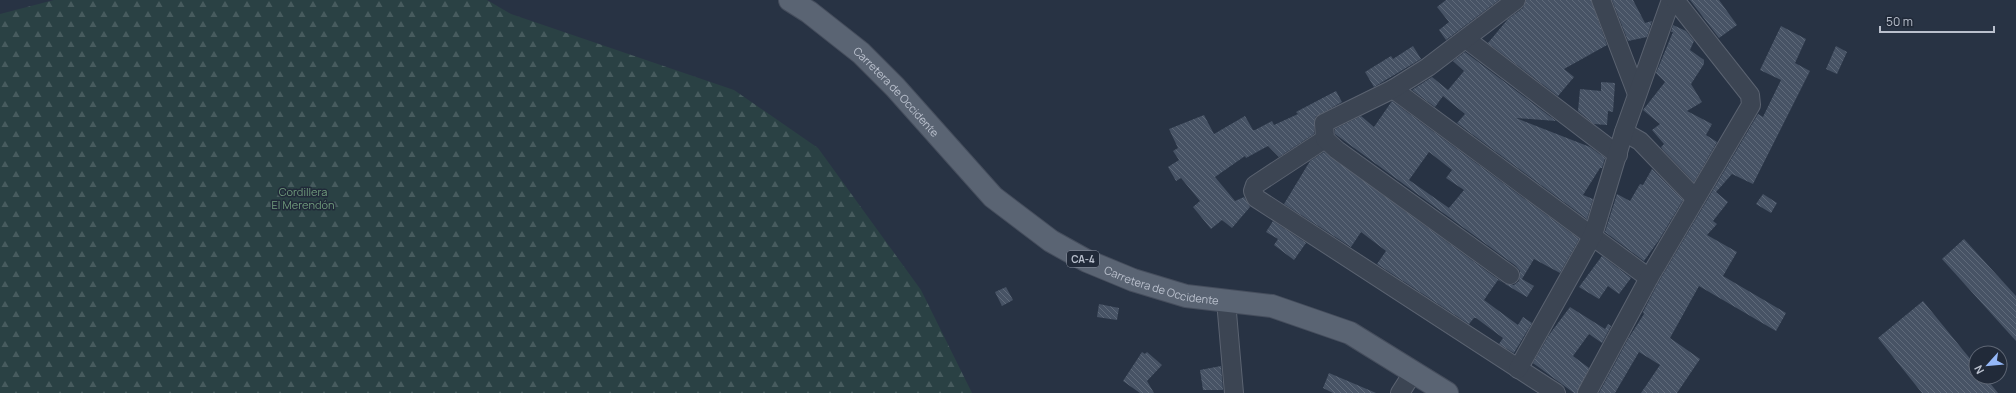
<svg xmlns="http://www.w3.org/2000/svg" width="2016" height="393" font-family="Manrope,sans-serif">
  <defs>
    <pattern id="forest-firs" width="22" height="20" patternUnits="userSpaceOnUse"><rect width="22" height="20" fill="#2a4144"/><path d="M5 1l3.5 6h-7zM16 11l3.5 6h-7z" fill="#475b5e"/></pattern>
    <pattern id="building-back-hatch" width="6" height="6" patternUnits="userSpaceOnUse"><rect width="6" height="6" fill="#475365"/><path d="M-1 5l2 2M0 0l6 6M5-1l2 2" fill="none" stroke="#5f6a7a"/></pattern>
  </defs>
  <rect width="100%" height="100%" fill="#283344"/>
  <path fill="url(#forest-firs)" d="M 54,0 L 487,0 L 511,14 L 734,90 L 818,148 L 921,290 L 972,393 L 0,393 L 0,14 Z"/>
  <g fill="url(#building-back-hatch)" fill-rule="evenodd">
    <path d="M 1446,0 L 1499,0 L 1446,40 L 1439,30 L 1449,22 L 1437,7 Z"/>
    <path d="M 1526,0 L 1591,0 L 1607,45 L 1564,69 L 1574,77 L 1558,96 L 1488,43 L 1508,19 L 1523,8 Z"/>
    <path d="M 1612,0 L 1633,0 L 1645,23 L 1652,21 L 1647,37 L 1628,41 Z"/>
    <path d="M 1690,0 L 1719,0 L 1737,25 L 1719,38 Z"/>
    <path d="M 1673,25 L 1686,31 L 1694,41 L 1690,50 L 1704,60 L 1704,64 L 1691,84 L 1702,102 L 1687,111 L 1712,124 L 1706,135 L 1717,142 L 1694,182 L 1663,150 L 1661,147 L 1664,144 L 1652,130 L 1660,124 L 1643,110 L 1665,82 L 1656,73 L 1673,32 L 1671,32 Z"/>
    <path d="M 1781,26 L 1806,39 L 1795,63 L 1810,71 L 1753,184 L 1732,174 L 1716,192 L 1728,202 L 1713,221 L 1717,224 L 1707,235 L 1737,252 L 1723,276 L 1786,313 L 1776,331 L 1699,286 L 1670,338 L 1700,359 L 1677,393 L 1641,393 L 1660,365 L 1639,352 L 1615,393 L 1599,393 L 1628,339 L 1644,314 L 1643,312 L 1658,283 L 1758,114 L 1763,117 L 1781,80 L 1760,70 Z"/>
    <path d="M 1413,46 L 1421,59 L 1374,87 L 1365,72 L 1391,56 L 1393,59 Z"/>
    <path d="M 1836,46 L 1847,52 L 1837,74 L 1826,69 Z"/>
    <path d="M 1465,52 L 1556,121 L 1516,118 L 1590,147 L 1605,158 L 1602,168 L 1600,168 L 1583,195 L 1593,199 L 1587,219 L 1457,123 L 1465,114 L 1443,96 L 1435,107 L 1412,90 L 1432,77 L 1448,90 L 1464,71 L 1453,61 Z"/>
    <path d="M 1601,82 L 1615,83 L 1613,112 L 1608,111 L 1607,125 L 1594,124 L 1578,111 L 1580,89 L 1601,91 Z"/>
    <path d="M 1336,91 L 1342,102 L 1315,117 L 1314,134 L 1279,157 L 1268,146 L 1246,158 L 1245,156 L 1215,177 L 1235,201 L 1244,197 L 1250,207 L 1232,228 L 1222,220 L 1211,229 L 1193,207 L 1200,201 L 1181,178 L 1176,181 L 1168,167 L 1179,160 L 1173,151 L 1178,148 L 1169,129 L 1204,115 L 1214,134 L 1245,116 L 1253,130 L 1255,130 L 1272,121 L 1274,125 L 1298,114 L 1296,112 Z"/>
    <path d="M 1392,101 L 1579,239 L 1560,273 L 1534,259 L 1522,279 L 1534,286 L 1527,297 L 1505,284 L 1514,285 L 1519,281 L 1520,271 L 1516,266 L 1335,134 L 1335,129 L 1361,116 L 1374,127 ZM 1429,152 L 1452,170 L 1446,178 L 1464,190 L 1449,208 L 1409,180 Z"/>
    <path d="M 1324,152 L 1503,283 L 1498,280 L 1484,300 L 1518,325 L 1523,317 L 1532,323 L 1514,353 L 1499,344 L 1503,338 L 1476,318 L 1474,318 L 1469,324 L 1377,264 L 1386,251 L 1361,232 L 1351,247 L 1284,204 L 1310,161 Z"/>
    <path d="M 1652,169 L 1683,200 L 1659,240 L 1644,261 L 1605,232 L 1617,194 L 1630,201 L 1640,184 L 1643,185 Z"/>
    <path d="M 1763,194 L 1777,203 L 1771,213 L 1756,204 Z"/>
    <path d="M 1273,221 L 1306,243 L 1294,260 L 1274,245 L 1278,239 L 1266,232 Z"/>
    <path d="M 1964,239 L 2016,296 L 2016,341 L 1942,259 Z"/>
    <path d="M 1602,256 L 1631,278 L 1619,294 L 1608,286 L 1599,299 L 1579,287 Z"/>
    <path d="M 1006,287 L 1013,300 L 1002,306 L 995,292 Z"/>
    <path d="M 1923,301 L 1976,366 L 1976,377 L 1985,377 L 1998,393 L 1922,393 L 1878,338 Z"/>
    <path d="M 1099,304 L 1119,308 L 1117,320 L 1097,317 Z"/>
    <path d="M 1570,307 L 1605,329 L 1608,324 L 1611,326 L 1602,343 L 1589,334 L 1573,356 L 1589,368 L 1577,393 L 1574,393 L 1533,363 L 1549,335 Z"/>
    <path d="M 1142,352 L 1145,354 L 1147,352 L 1162,365 L 1147,381 L 1154,393 L 1140,393 L 1123,381 Z"/>
    <path d="M 1221,366 L 1223,390 L 1203,390 L 1200,370 Z"/>
    <path d="M 1329,373 L 1376,393 L 1333,393 L 1323,388 Z"/>
  </g>
  <g fill="none" stroke-linecap="round" stroke-linejoin="round">
    <g stroke="#5b6371" stroke-width="20">
      <g id="minor">
        <path d="M 1601,0 L 1637,94"/>
        <path d="M 1466,39 L 1618,155"/>
        <path d="M 1393,89 L 1649,278"/>
        <path d="M 1624,132 L 1640,141 L 1695,198"/>
        <path d="M 1325,139 L 1255,185 L 1253,191 L 1256,198 L 1556,393"/>
        <path d="M 1510,275 L 1337,150 L 1325,139 L 1324,123 L 1393,89 L 1428,67 L 1516,0"/>
        <path d="M 1226,301 L 1234,393"/>
        <path d="M 1518,369 L 1593,235 L 1624,132 L 1671,0"/>
        <path d="M 1400,393 L 1414,371"/>
        <path d="M 1587,393 L 1649,278 L 1751,105 L 1750,95 L 1675,0"/>
      </g>
    </g>
    <g stroke="#464e5d" stroke-width="24">
      <g id="primary">
        <path id="s1" d="M 790,0 L 809,12 L 861,53 L 895,87 L 993,197 L 1051,241 L 1087,261 L 1133,280 L 1186,296 L 1272,306 L 1350,333 L 1447,393"/>
      </g>
    </g>
    <use href="#minor" stroke="#3c4553" stroke-width="18"/>
    <use href="#primary" stroke="#5a6473" stroke-width="22"/>
  </g>
  <g text-anchor="middle" dominant-baseline="central" stroke-width="3" stroke-linejoin="round" paint-order="stroke">
    <rect fill="#212a39" stroke="#8c93a1" stroke-width="1" x="1067" y="251" width="32" height="16" rx="3"/>
    <g font-size="10" font-weight="bold" fill="#bac0cd">
      <text x="1083" y="259">CA-4</text>
    </g>
    <g font-size="11" fill="#bac0cd" stroke="#212a39">
      <text stroke="none"><textPath href="#s1" startOffset="141">Carretera de Occidente</textPath></text>
      <text stroke="none"><textPath href="#s1" startOffset="477">Carretera de Occidente</textPath></text>
    </g>
    <g font-size="11" fill="#719d7d" stroke="#212a39">
      <text x="303" y="191">Cordillera<tspan x="303" dy="13">El Merendón</tspan></text>
    </g>
  </g>
  <g transform="translate(1988 365) rotate(243)"><circle r="19" fill="#212a39" stroke="#5e6674"/>
  <path d="M0-3L7 15L0 10L-7 15Z" fill="#94b7f7"/>
  <text y="-6" font-size="11" font-weight="bold" text-anchor="middle" fill="#bac0cd">N</text>
  </g>
  <path d="M1880 26v6h114v-6" fill="none" stroke="#bac0cd" stroke-width="2"/>
  <text x="1886" y="26" font-size="12" fill="#bac0cd" stroke="#212a39" stroke-width="3" paint-order="stroke">50 m</text>
</svg>
